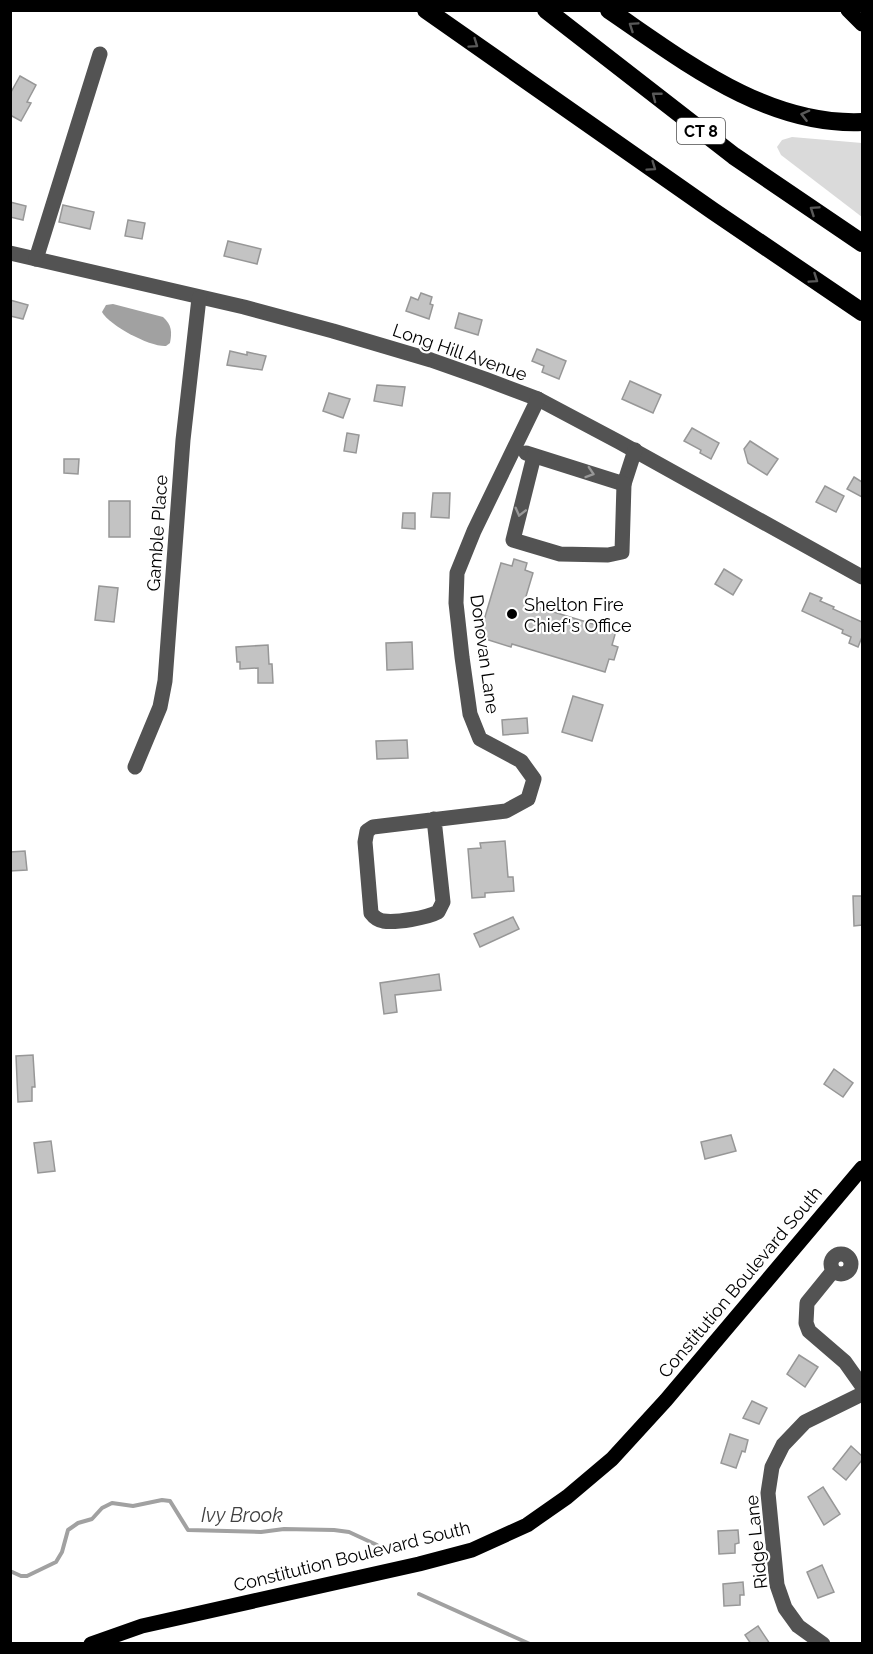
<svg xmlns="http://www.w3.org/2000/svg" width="873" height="1654" font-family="Raleway,sans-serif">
  <rect width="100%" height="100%" fill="#fff"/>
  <path fill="#dadada" d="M 792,137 L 862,143 L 862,217 L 781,155 L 777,147 L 782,140 Z"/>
  <path fill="#a1a1a1" d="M 113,304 L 163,317 C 172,325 172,332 170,343 L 166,346 C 150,347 110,326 102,312 L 106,305 Z"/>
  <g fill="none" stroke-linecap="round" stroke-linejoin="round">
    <g stroke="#a1a1a1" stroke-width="4">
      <path d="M 10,1571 L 21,1576 L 27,1576 L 56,1562 L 62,1552 L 68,1530 L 78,1523 L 92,1519 L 102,1508 L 112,1503 L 133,1506 L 162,1500 L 170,1501 L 188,1530 L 261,1532 L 284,1529 L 334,1530 L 349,1532 L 377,1545"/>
      <path d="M 419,1594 L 530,1644"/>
    </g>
  </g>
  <g fill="#c3c3c3" stroke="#979797" stroke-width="1.5">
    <path d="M 20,76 L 36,85 L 27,102 L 31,103 L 21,121 L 10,115 L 10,94 Z"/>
    <path d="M 10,202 L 26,206 L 23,220 L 10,217 Z"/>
    <path d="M 63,205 L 94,212 L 90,229 L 59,222 Z"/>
    <path d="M 128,220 L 145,223 L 142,239 L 125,236 Z"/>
    <path d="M 228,241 L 261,249 L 257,264 L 224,256 Z"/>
    <path d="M 421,293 L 432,297 L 430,304 L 433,305 L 429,319 L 406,311 L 411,297 L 418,300 Z"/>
    <path d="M 10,300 L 28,305 L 23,319 L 10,316 Z"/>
    <path d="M 459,313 L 482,320 L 478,335 L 455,328 Z"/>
    <path d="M 537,349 L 566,361 L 559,379 L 542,372 L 544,366 L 532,361 Z"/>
    <path d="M 230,351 L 247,355 L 247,352 L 266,356 L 262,370 L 227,365 Z"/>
    <path d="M 630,381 L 661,395 L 653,413 L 622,399 Z"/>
    <path d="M 377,385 L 405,387 L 402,406 L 374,401 Z"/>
    <path d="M 329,393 L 350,399 L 343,418 L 323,411 Z"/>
    <path d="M 692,428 L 719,443 L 711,459 L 700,453 L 701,450 L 684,441 Z"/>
    <path d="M 347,433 L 359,435 L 356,453 L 344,451 Z"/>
    <path d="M 750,441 L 778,459 L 767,475 L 748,463 L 744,449 Z"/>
    <path d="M 64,459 L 79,459 L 78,474 L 64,473 Z"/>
    <path d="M 854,477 L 862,482 L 862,497 L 847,489 Z"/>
    <path d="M 825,486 L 844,496 L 836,512 L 816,502 Z"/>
    <path d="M 433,493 L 450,493 L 449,518 L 431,517 Z"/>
    <rect x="109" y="501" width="21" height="36"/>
    <path d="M 403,513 L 415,513 L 415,529 L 402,528 Z"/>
    <path d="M 514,559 L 527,563 L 525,570 L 533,573 L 524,603 L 616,631 L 612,645 L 618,647 L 614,660 L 609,659 L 605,672 L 512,644 L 511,647 L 479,637 L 501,563 L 512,566 Z"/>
    <path d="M 724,569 L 742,580 L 733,595 L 715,584 Z"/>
    <path d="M 99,586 L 118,588 L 114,622 L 95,620 Z"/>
    <path d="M 810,593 L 822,598 L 820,601 L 834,607 L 833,609 L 862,622 L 862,637 L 858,647 L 849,643 L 851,637 L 842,633 L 843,630 L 802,611 Z"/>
    <path d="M 412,642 L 413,669 L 387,670 L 386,643 Z"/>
    <path d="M 268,645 L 269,664 L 272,664 L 273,683 L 258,683 L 258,668 L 240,669 L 240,662 L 237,662 L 236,647 Z"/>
    <path d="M 573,696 L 603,705 L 592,741 L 562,732 Z"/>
    <path d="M 527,718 L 528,733 L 503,735 L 502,720 Z"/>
    <path d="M 407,740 L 408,758 L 377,759 L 376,741 Z"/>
    <path d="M 505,841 L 508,877 L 513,877 L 514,891 L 485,893 L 485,897 L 472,898 L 468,849 L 481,848 L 480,843 Z"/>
    <path d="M 25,851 L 27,870 L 10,871 L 10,852 Z"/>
    <path d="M 853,896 L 862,896 L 862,925 L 854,926 Z"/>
    <path d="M 513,917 L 519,929 L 480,947 L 474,934 Z"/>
    <path d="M 439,974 L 441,990 L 395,995 L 397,1012 L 384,1014 L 380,983 Z"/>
    <path d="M 33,1055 L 35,1087 L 32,1087 L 32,1101 L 18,1102 L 16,1056 Z"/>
    <path d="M 834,1069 L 853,1083 L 843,1097 L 824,1084 Z"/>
    <path d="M 731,1135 L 736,1151 L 705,1159 L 701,1142 Z"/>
    <path d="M 51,1141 L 55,1171 L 38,1173 L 34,1143 Z"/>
    <path d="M 799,1355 L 818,1367 L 805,1387 L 787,1374 Z"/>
    <path d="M 752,1401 L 767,1408 L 759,1424 L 743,1418 Z"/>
    <path d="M 730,1434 L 748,1440 L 745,1452 L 742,1451 L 736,1468 L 721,1463 Z"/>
    <path d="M 851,1446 L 862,1456 L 862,1460 L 846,1480 L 833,1469 Z"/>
    <path d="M 823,1487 L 840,1514 L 824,1525 L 808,1497 Z"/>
    <path d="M 738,1530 L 739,1543 L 735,1544 L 735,1553 L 719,1554 L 718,1531 Z"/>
    <path d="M 822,1565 L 834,1592 L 818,1598 L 807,1572 Z"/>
    <path d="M 743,1582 L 744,1595 L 740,1595 L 740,1605 L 724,1606 L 723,1584 Z"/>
    <path d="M 758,1626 L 770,1644 L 751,1644 L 745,1635 Z"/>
  </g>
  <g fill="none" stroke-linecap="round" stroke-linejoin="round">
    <g stroke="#535353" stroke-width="15">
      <path d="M 10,253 L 244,307 L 333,331 L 431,360 L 485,379 L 538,399 L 619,442 L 862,577"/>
      <path d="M 36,259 L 100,54"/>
      <path d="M 526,453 L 624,484 L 635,450"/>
      <path d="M 534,456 L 513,540 L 560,554 L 608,555 L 622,552 L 624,484"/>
      <path d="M 135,767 L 160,707 L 165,681 L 183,440 L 199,298"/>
      <path d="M 434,819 L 443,902 L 438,912 C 427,918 396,923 383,921 C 378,920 374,917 371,913 L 365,842 L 367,831 L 373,827 L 506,811 L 528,799 L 534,779 L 521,761 L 480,739 L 470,714 L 462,657 L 456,603 L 457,573 L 474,531 L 538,399"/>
      <circle cx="841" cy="1264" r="10"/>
      <path d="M 833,1271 L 807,1303 L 806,1323 L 809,1331 L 845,1362 L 862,1386"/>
      <path d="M 823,1644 L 798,1626 L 785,1608 L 777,1585 L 768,1493 L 772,1467 L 783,1445 L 805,1422 L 862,1394"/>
    </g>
    <g stroke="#000" stroke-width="15">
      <path d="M 848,10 L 862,24"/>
      <path d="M 91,1644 L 142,1626 L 419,1564 L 472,1550 L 527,1525 L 567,1497 L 612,1459 L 666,1400 L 862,1168"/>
    </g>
    <g stroke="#000" stroke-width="18">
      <path d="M 426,10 L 713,211 L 862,312"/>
      <path d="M 546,10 L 734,156 L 862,243"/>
      <path d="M 609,10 C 684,61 766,126 862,122"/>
    </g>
  </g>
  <defs><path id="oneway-chevron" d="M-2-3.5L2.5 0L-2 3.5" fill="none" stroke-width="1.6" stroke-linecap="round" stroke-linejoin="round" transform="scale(1.5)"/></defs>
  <g stroke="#595959">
    <use href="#oneway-chevron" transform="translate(633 26) rotate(-146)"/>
    <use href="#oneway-chevron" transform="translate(474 44) rotate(35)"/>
    <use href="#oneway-chevron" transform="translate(656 96) rotate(-142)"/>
    <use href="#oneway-chevron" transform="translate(805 115) rotate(-166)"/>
    <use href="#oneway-chevron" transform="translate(652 167) rotate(35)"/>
    <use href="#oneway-chevron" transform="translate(814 210) rotate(-146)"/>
    <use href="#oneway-chevron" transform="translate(814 279) rotate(34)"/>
  </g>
  <g stroke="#989898">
    <use href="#oneway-chevron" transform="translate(590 473) rotate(18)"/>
    <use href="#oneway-chevron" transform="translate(520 512) rotate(104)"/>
  </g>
  <circle fill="#000" stroke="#fff" stroke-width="2" cx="512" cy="614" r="6"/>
  <g text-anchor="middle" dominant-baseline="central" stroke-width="4.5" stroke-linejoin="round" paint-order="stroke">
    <rect fill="#fff" stroke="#4c4c4c" stroke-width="1.5" x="677" y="118" width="48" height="26" rx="4.5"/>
    <g font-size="16" font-weight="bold" fill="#000">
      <text x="701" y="131">CT 8</text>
    </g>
    <g font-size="18" fill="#000" stroke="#fff">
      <text transform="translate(460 352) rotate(19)">Long Hill Avenue</text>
      <text transform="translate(157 533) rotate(-86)">Gamble Place</text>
      <text transform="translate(485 654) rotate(82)">Donovan Lane</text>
      <text transform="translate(740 1282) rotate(-50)">Constitution Boulevard South</text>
      <text transform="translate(756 1542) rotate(-96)">Ridge Lane</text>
      <text transform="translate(352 1556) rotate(-14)">Constitution Boulevard South</text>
    </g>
    <g font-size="18" fill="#000" stroke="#fff" text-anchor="start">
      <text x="524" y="604">Shelton Fire<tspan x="524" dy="21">Chief's Office</tspan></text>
    </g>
    <g font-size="20" font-style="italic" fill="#424242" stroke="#fff">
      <text x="242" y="1515">Ivy Brook</text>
    </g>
  </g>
  <rect width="873" height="1654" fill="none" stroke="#000000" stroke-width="24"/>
</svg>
